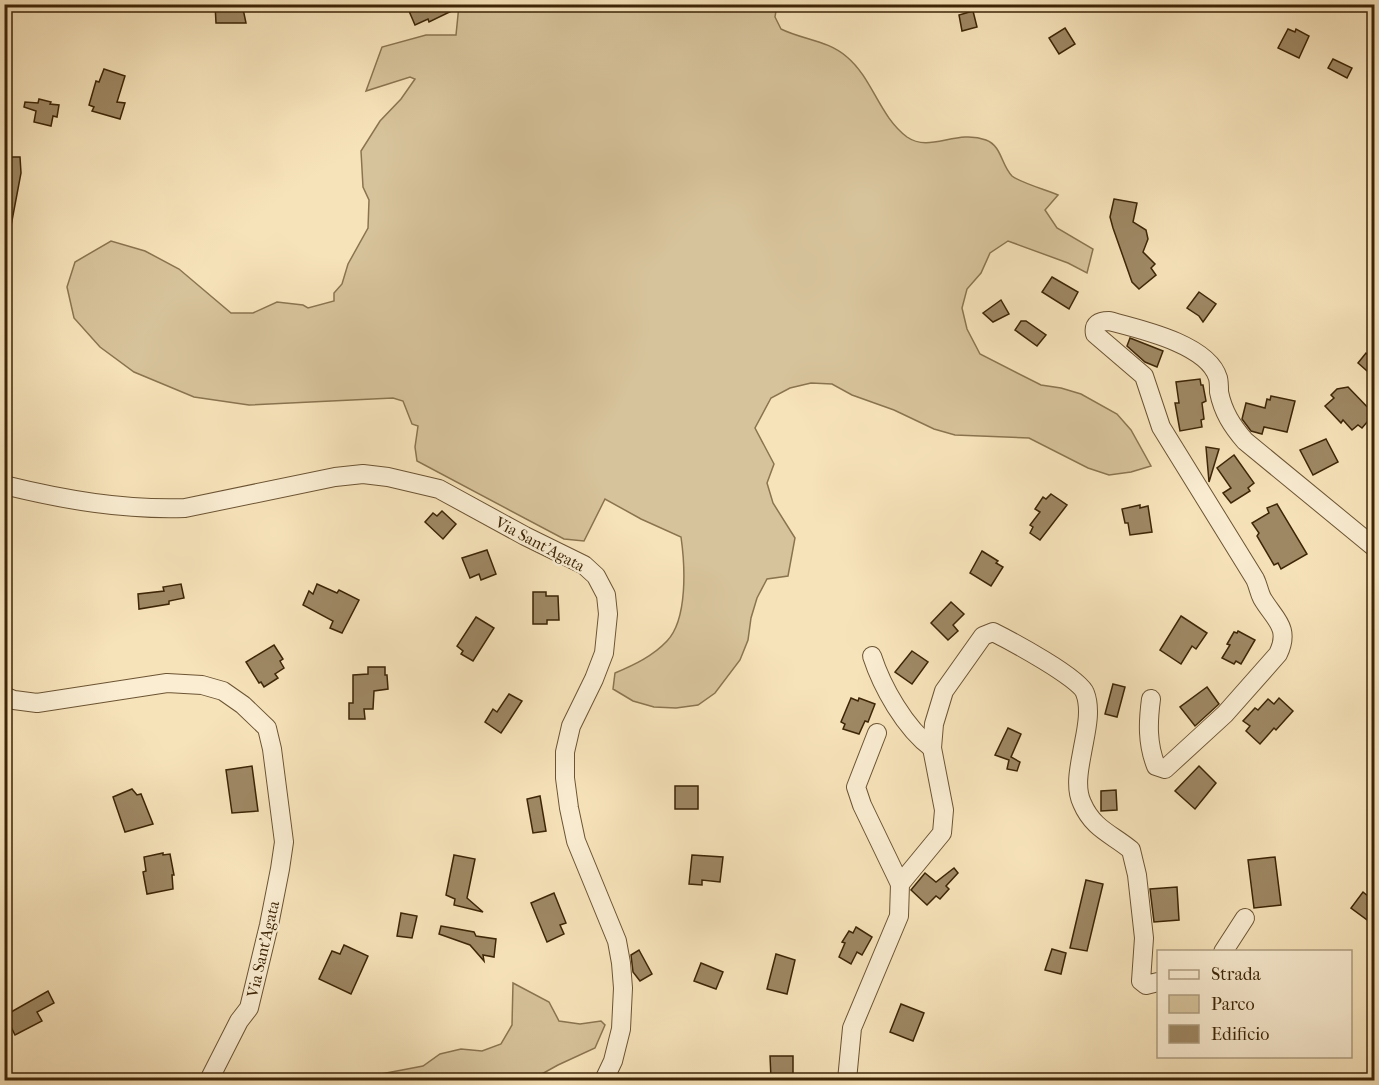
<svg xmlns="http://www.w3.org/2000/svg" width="1379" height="1085" font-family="'IM FELL French Canon',serif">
  <rect width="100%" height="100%" fill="#f7e3ba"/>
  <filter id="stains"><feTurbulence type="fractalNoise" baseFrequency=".00333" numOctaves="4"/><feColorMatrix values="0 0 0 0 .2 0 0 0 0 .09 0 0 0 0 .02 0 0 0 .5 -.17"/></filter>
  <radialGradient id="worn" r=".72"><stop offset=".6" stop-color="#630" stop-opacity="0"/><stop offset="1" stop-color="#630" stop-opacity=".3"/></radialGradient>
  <g fill="#d7c39b" stroke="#8a7450" stroke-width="1.5">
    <path d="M 459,5 L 777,5 L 775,17 L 781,29 C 803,40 828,40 847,57 C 873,79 879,116 907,137 C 930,153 956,129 986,140 C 1002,146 1001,165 1012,176 C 1019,182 1046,190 1058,195 L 1045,210 L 1057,228 L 1093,249 L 1087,273 L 1068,263 L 1008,241 L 990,253 L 981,273 L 967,289 L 962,308 L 967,329 L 980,354 L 1041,385 L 1061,388 L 1081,394 L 1117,414 L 1131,430 L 1151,466 L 1131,472 L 1109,475 L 1088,468 L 1029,438 L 955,435 L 934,429 L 894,410 L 852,395 L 832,384 L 811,383 L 790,388 L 771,398 L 755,428 L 774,464 L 767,483 L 773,503 L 795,538 L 788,576 L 767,579 L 757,598 L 751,618 L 748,640 L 740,660 L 715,693 L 698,705 L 676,708 L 654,707 L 633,701 L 613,689 L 615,673 C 634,665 653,656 667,641 C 688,619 685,565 681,537 L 641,519 L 605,499 L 584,541 L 564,539 L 417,461 L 415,447 L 418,426 L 412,424 L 403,401 L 393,398 L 249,405 L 194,397 L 134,372 L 100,347 L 74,318 L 67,287 L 75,262 L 111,241 L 145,251 L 179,269 L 231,313 L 253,313 L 277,302 L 303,305 L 308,308 L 334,301 L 334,293 L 342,284 L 348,264 L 368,228 L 369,200 L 363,187 L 361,151 L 380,121 L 401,99 L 415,79 L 410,77 L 366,91 L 382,47 L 426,35 L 456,35 Z"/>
    <path d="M 513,983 L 549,1002 L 559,1021 L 580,1024 L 601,1021 L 605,1025 L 595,1048 L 558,1065 L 531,1080 L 366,1080 L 381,1074 L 423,1066 L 440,1054 L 461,1049 L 482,1051 L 501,1044 L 512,1025 Z"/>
  </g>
  <g fill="#9e8864" stroke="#3d2506" stroke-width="1.5">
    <path d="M 215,4 L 242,4 L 246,23 L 216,23 Z"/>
    <path d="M 406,4 L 466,4 L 429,22 L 428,19 L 415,25 Z"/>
    <path d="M 973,11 L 977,27 L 962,31 L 959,15 Z"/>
    <path d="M 1065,28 L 1075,44 L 1059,54 L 1049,38 Z"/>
    <path d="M 1288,29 L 1295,32 L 1296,29 L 1309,36 L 1299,58 L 1278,48 Z"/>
    <path d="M 1333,59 L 1352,68 L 1347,78 L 1328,68 Z"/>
    <path d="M 104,69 L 125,76 L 117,102 L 125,103 L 120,119 L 92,111 L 94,107 L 89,105 L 96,81 L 99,82 Z"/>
    <path d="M 39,99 L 51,102 L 50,104 L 59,105 L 57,117 L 53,116 L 51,126 L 34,122 L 36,111 L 24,107 L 25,102 L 38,103 Z"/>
    <path d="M 4,157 L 20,157 L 21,173 L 11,226 L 6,226 Z"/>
    <path d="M 1114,199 L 1137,203 L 1133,222 L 1146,230 L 1148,239 L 1143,252 L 1155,264 L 1151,268 L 1156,275 L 1139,289 L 1132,282 L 1113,228 L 1110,217 Z"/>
    <path d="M 1052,277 L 1078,292 L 1069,309 L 1042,292 Z"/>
    <path d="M 1199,292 L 1216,304 L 1203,322 L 1199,316 L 1187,308 Z"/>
    <path d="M 1001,300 L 1009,314 L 993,322 L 983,313 Z"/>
    <path d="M 1021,321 L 1026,321 L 1046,335 L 1037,346 L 1015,330 Z"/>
    <path d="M 1130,338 L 1163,351 L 1157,367 L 1145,362 L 1127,346 Z"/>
    <path d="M 1366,353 L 1374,360 L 1374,377 L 1358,363 Z"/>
    <path d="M 1200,379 L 1201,385 L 1203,385 L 1206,401 L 1202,403 L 1204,419 L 1201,420 L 1202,427 L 1180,431 L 1175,403 L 1179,403 L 1176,382 Z"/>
    <path d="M 1348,387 L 1374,414 L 1362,428 L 1358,425 L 1352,430 L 1343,420 L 1341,423 L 1325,406 L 1334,398 L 1331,395 L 1337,389 Z"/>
    <path d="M 1271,396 L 1295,401 L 1287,432 L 1264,427 L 1262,434 L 1251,431 L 1242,419 L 1246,403 L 1265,408 L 1267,399 L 1270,400 Z"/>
    <path d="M 1326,439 L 1338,462 L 1313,475 L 1300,450 Z"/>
    <path d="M 1206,447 L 1219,449 L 1209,482 Z"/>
    <path d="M 1234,455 L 1254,483 L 1248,488 L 1250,491 L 1231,503 L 1223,493 L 1231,488 L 1217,468 Z"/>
    <path d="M 1051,494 L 1067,505 L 1040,540 L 1030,533 L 1033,527 L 1030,525 L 1040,512 L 1035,509 L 1043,497 L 1046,499 Z"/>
    <path d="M 1277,504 L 1307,554 L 1281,569 L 1278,563 L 1274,565 L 1257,536 L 1259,533 L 1252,523 L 1269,513 L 1267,508 Z"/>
    <path d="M 1140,505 L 1140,508 L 1148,506 L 1152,532 L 1130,535 L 1128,523 L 1125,523 L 1122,509 Z"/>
    <path d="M 442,511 L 456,524 L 443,539 L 425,522 L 433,513 L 437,516 Z"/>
    <path d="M 487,550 L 496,574 L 481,580 L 479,574 L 470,578 L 462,558 Z"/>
    <path d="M 982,551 L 998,561 L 996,563 L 1003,567 L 991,586 L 970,573 Z"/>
    <path d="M 181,584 L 184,598 L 169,601 L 169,604 L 139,609 L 138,594 L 164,591 L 163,587 Z"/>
    <path d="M 317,584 L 337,593 L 339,590 L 359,600 L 342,633 L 330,628 L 333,621 L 303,605 L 309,591 L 313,594 Z"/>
    <path d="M 533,592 L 546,592 L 546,596 L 558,596 L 559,620 L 547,620 L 547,624 L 533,624 Z"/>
    <path d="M 951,602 L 964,614 L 953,625 L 958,631 L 948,640 L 931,623 Z"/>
    <path d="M 1181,616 L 1207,633 L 1196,649 L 1192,646 L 1181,664 L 1160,650 Z"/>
    <path d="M 476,617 L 494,628 L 473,661 L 461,654 L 463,651 L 457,646 Z"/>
    <path d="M 1238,631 L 1255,640 L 1241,664 L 1236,661 L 1234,664 L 1222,658 L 1230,645 L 1227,644 L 1234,632 L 1237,633 Z"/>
    <path d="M 274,645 L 283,659 L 280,661 L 284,668 L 275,674 L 278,678 L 264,687 L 261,682 L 259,683 L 246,662 Z"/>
    <path d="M 912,651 L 928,662 L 912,684 L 895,672 Z"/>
    <path d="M 368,667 L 385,667 L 385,675 L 387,675 L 388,689 L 374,691 L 373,709 L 364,709 L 365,719 L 349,719 L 349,703 L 353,703 L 353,675 L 368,674 Z"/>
    <path d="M 1113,684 L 1125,687 L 1117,717 L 1105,714 Z"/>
    <path d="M 1207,687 L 1219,704 L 1195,726 L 1180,707 Z"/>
    <path d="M 509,694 L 522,701 L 501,733 L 485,722 L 493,709 L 497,712 Z"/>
    <path d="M 851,698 L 858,701 L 859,698 L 875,704 L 868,722 L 865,721 L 859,734 L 843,729 L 845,724 L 841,722 Z"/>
    <path d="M 1279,698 L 1293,711 L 1276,730 L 1274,728 L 1260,744 L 1246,731 L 1250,726 L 1243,721 L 1255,708 L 1258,710 L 1268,699 L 1274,704 Z"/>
    <path d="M 1008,728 L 1021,734 L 1011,757 L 1020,762 L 1017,771 L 1007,769 L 1009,760 L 995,755 Z"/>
    <path d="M 252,766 L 258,811 L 232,813 L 226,770 Z"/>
    <path d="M 1199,766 L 1216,783 L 1195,809 L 1175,791 Z"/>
    <rect x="675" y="786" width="23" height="23"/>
    <path d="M 132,789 L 137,795 L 141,794 L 153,824 L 125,832 L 113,797 Z"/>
    <path d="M 1116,790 L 1117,810 L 1101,811 L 1101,791 Z"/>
    <path d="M 540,796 L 546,831 L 533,833 L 527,799 Z"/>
    <path d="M 163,853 L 163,855 L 170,854 L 174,875 L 172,875 L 173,889 L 147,894 L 143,872 L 146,871 L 144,857 Z"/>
    <path d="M 454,855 L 475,859 L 467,898 L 483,912 L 454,905 L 455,899 L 446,895 Z"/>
    <path d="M 692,855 L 723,857 L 720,882 L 702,880 L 702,885 L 689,884 Z"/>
    <path d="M 1275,857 L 1281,905 L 1254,908 L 1248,860 Z"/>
    <path d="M 954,868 L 958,873 L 946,886 L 949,889 L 940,899 L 936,896 L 927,905 L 911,890 L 925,873 L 936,882 Z"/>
    <path d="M 1086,880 L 1103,884 L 1087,951 L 1070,948 Z"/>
    <path d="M 1177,887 L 1179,920 L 1154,922 L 1150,889 Z"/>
    <path d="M 1363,892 L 1374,901 L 1374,925 L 1351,908 Z"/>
    <path d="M 554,893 L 566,923 L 560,925 L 564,934 L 547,942 L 531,903 Z"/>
    <path d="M 401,913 L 417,916 L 412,938 L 397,936 Z"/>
    <path d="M 441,926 L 474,932 L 476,936 L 496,939 L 494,957 L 483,955 L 484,961 L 470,945 L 439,934 Z"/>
    <path d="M 856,927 L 872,937 L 862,955 L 857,952 L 851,964 L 839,957 L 845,943 L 842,942 L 849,931 L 853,933 Z"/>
    <path d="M 344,945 L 368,956 L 351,994 L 319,979 L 332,951 L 340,954 Z"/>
    <path d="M 1052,949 L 1066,953 L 1061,974 L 1045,970 Z"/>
    <path d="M 639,950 L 652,974 L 640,981 L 633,972 L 631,955 Z"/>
    <path d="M 776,954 L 795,960 L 787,994 L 767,989 Z"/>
    <path d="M 701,963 L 723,972 L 716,989 L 694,981 Z"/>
    <path d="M 48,991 L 54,1003 L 37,1012 L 42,1021 L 15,1035 L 11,1027 L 4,1029 L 4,1016 Z"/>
    <path d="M 901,1004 L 924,1013 L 913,1041 L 890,1032 Z"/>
    <path d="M 770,1056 L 793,1056 L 793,1080 L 777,1080 L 777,1077 L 771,1078 Z"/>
  </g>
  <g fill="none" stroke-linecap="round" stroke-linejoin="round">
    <g stroke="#6c5433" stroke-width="20">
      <g id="minor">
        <path d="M 4,485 C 65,500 123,510 185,508 L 335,477 L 363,474 L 388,477 L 439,489 L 525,536 L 584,565 L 596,576 L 606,595 L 608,614 L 604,653 L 594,679 L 571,726 L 565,752 L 565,778 L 569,808 L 576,841 L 617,941 L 621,963 L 623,988 L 621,1029 L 613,1061 L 604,1080"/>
        <path d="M 872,656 C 882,687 905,728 932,748"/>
        <path d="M 4,696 L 14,700 L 37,703 L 167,683 L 202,685 L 223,691 L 243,705 L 267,728 L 272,749 L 284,842 L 280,869 L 269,925 L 249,1008 L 239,1021 L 209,1080"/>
        <path d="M 1151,699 C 1148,722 1147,743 1156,766 L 1165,769 L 1225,714 L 1278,654 C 1291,627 1274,619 1262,598 C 1259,592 1258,585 1255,579 L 1161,427 L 1144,376 L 1095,334 C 1093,324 1099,321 1109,321 C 1139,329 1208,344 1218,378 C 1219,382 1219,387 1219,392 C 1223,412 1232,426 1245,441 L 1374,547"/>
        <path d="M 877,733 L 856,787 L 862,805 L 900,884"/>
        <path d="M 1223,952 L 1245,918"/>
        <path d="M 847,1080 L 852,1028 L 899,916 L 900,884 L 942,833 L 944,810 L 932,748 L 934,724 L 944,691 L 983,636 L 993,632 C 1011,641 1080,678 1085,693 C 1092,711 1085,735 1082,753 C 1079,769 1075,788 1082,803 C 1093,829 1112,834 1131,850 L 1137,875 L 1144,938 L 1141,981 L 1146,985 L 1158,982"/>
      </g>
    </g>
    <use href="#minor" stroke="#faedd2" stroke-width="18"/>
  </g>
  <g text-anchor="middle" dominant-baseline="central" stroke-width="5" stroke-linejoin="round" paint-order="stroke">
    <g font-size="16" fill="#3d2506" stroke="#faedd2">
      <text transform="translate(540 544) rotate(28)">Via Sant'Agata</text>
      <text transform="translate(263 949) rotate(-77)">Via Sant'Agata</text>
    </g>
  </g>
  <rect width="1379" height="1085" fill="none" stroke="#f7e3ba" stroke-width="24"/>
  <rect x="6" y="6" width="1367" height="1073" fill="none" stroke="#3d2506" stroke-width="3"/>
  <rect x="12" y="12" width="1355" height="1061" fill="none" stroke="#3d2506" stroke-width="1.5"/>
  <rect x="1157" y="950" width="195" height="108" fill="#faedd2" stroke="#ae9d80" stroke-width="1.5"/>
  <rect x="1169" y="970" width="30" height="9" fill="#faedd2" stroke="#ae9d80" stroke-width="1.5"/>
  <text x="1211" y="980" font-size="18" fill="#3d2506">Strada</text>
  <rect x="1169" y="995" width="30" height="18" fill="#d7c39b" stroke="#ae9d80" stroke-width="1.5"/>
  <text x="1211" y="1010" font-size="18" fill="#3d2506">Parco</text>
  <rect x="1169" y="1025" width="30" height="18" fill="#9e8864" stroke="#ae9d80" stroke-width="1.5"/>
  <text x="1211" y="1040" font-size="18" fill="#3d2506">Edificio</text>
  <rect width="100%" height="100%" filter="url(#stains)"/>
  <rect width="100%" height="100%" fill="url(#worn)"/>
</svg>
